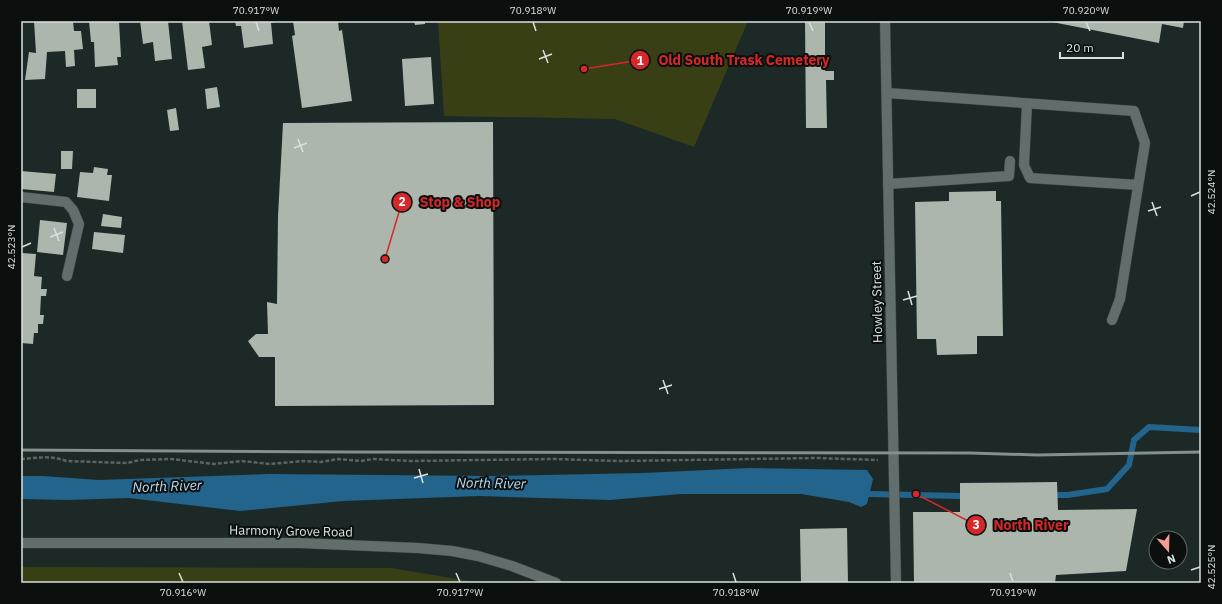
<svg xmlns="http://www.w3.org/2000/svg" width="1222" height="604" font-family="'IBM Plex Sans',sans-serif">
  <rect width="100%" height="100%" fill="#1d2926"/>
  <g fill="#393f15">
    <path d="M 438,21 L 748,21 L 694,147 L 615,119 L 444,116 Z"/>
    <path d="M 21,567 L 391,568 L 481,583 L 21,583 Z"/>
  </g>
  <path fill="#23648d" d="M 749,468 L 867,470 L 873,479 L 867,504 L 861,507 L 849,502 L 801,494 L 681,494 L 610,500 L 479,496 L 343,501 L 240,511 L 129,498 L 67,500 L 21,499 L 21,476 L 43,476 L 99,480 L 269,474 L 490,476 L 643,473 Z"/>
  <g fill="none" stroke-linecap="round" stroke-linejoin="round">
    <g stroke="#23648d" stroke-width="6">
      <path d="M 869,494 L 960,496"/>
      <path d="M 1058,495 L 1068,495 L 1107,489 L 1129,465 L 1134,440 L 1149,427 L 1201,430"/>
    </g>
  </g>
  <g fill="#acb6ad">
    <path d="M 34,21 L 73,21 L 74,31 L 81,31 L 83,49 L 74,50 L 75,66 L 66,67 L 65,51 L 47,52 L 45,79 L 25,80 L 29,52 L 36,53 Z"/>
    <path d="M 89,21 L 119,21 L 121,57 L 117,57 L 118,65 L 95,67 L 94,42 L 91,42 Z"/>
    <path d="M 140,21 L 168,21 L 172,59 L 155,61 L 153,42 L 143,44 Z"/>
    <path d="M 182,21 L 209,21 L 212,45 L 202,47 L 205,68 L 188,70 Z"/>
    <path d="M 235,21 L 279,21 L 271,23 L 273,44 L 244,48 L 241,26 L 236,26 Z"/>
    <path d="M 293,21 L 338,21 L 339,31 L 342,30 L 352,101 L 302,108 L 292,36 L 295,35 Z"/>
    <path d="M 414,21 L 425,21 L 425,24 L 415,25 Z"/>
    <path d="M 1047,21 L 1184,21 L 1183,28 L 1162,24 L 1159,43 Z"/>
    <path d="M 805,22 L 825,22 L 825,71 L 834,71 L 834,80 L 826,80 L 827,128 L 806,128 Z"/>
    <path d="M 431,57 L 434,104 L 405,106 L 402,59 Z"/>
    <path d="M 217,87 L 220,107 L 207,109 L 205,89 Z"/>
    <rect x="77" y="89" width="19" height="19"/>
    <path d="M 176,108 L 179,130 L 170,131 L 167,110 Z"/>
    <path d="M 493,122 L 494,405 L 275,406 L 275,357 L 259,357 L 248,341 L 256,334 L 268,334 L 267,302 L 277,304 L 278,216 L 283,123 Z"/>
    <path d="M 61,151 L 73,151 L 72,169 L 61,169 Z"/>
    <path d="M 94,167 L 108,169 L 107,175 L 112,175 L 109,201 L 77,197 L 80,172 L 93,173 Z"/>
    <path d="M 21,171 L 56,174 L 54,192 L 21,189 Z"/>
    <path d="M 996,191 L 996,201 L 1001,201 L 1003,336 L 977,336 L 977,354 L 937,355 L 936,339 L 917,339 L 915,202 L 949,201 L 949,192 Z"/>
    <path d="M 103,214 L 122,217 L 121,228 L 101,226 Z"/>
    <path d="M 40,220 L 67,223 L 63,255 L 37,252 Z"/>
    <path d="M 94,232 L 125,235 L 123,253 L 92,249 Z"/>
    <path d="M 21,253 L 36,254 L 34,276 L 42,277 L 41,289 L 47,289 L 46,296 L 41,296 L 40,315 L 44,315 L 43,324 L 38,324 L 38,333 L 34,333 L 33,344 L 21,343 Z"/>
    <path d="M 1057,482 L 1058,510 L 1137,509 L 1126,571 L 1056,575 L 1055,583 L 914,583 L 913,512 L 960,512 L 960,483 Z"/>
    <path d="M 847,528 L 848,583 L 801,583 L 800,529 Z"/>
  </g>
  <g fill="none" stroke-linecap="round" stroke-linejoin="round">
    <g stroke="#394341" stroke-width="11">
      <g id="minor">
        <path d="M 885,21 L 896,583"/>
        <path d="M 887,93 L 1134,111 L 1145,143 L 1120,299 L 1112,320"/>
        <path d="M 1027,104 L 1024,165 L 1030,178 L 1138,185"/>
        <path d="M 888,184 L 1009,176 L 1010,161"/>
        <path d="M 21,197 L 66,202 L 73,210 L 79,224 L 67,276"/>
        <path d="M 21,543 L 299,543 L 418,548 L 452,551 L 478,556 L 512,566 L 556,583"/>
      </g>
    </g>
    <path stroke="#5a6562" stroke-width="2.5" stroke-dasharray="4 2" stroke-linecap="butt" d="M 21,459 C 36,458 52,455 66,461 L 127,463 L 140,460 L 171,459 L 214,464 L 242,461 L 270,464 L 303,461 L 321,462 L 338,459 L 361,461 L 373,459 L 410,461 L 553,459 L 619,461 L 817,458 L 878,460"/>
    <use href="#minor" stroke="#616e6b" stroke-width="10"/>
    <path stroke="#858f8c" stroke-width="3" d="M 21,450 L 348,452 L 971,453 L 1037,455 L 1201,452"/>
  </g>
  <path fill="none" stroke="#d9e1df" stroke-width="1.5" d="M 256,22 L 259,31M 533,22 L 536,31M 809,22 L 813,31M 1086,22 L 1090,31M 543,50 L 548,63M 539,59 L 552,54M 298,139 L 303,152M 294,148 L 307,143M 1191,196 L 1200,192M 1152,202 L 1157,216M 1148,211 L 1161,207M 54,228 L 59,241M 50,237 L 63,232M 22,247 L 31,243M 908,291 L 912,305M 903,300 L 917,296M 663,380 L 668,394M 659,389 L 672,385M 419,469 L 423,483M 414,478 L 428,474M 1191,570 L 1200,567M 179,573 L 183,582M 456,573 L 460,582M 733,573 L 736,582M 1010,573 L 1013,582"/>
  <g text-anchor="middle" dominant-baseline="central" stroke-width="4" stroke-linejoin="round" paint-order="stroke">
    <g font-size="13" fill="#d9e1df" stroke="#0b100f">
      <text transform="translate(877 302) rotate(-91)">Howley Street</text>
      <text transform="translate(291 531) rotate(1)">Harmony Grove Road</text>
    </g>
    <g font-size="14" font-style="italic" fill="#badbf4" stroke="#0b100f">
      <text transform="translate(491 483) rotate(1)">North River</text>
      <text transform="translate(167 486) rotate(-2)">North River</text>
    </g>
  </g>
  <path fill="none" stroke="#d62828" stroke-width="1.5" d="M584 69L640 60M385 259L402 202M916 494L976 525"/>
  <g fill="#d62828" stroke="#0b100f" stroke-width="1.5">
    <circle cx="584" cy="69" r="4"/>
    <circle cx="385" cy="259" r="4"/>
    <circle cx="916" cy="494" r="4"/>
    <circle cx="640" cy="60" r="10"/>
    <circle cx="402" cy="202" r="10"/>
    <circle cx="976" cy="525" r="10"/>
  </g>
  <g font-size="12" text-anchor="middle" font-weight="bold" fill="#fff">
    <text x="640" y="65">1</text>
    <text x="402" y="206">2</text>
    <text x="976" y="529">3</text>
  </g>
  <g font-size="14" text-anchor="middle" font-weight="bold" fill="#d62828" stroke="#0b100f" stroke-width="4" stroke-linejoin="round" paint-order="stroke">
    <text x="744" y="65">Old South Trask Cemetery</text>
    <text x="460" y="207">Stop &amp; Shop</text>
    <text x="1031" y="530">North River</text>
  </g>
  <rect width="1222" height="604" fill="none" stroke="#0b100f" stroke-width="44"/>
  <g transform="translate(1168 550) rotate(160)"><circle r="19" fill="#0b100f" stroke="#5d6462"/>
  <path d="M0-3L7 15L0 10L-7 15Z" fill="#f59c96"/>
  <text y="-6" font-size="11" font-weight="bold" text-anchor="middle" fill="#d9e1df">N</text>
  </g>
  <path d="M1060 52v6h63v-6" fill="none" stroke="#d9e1df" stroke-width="2"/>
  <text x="1066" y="52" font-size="12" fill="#d9e1df" stroke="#0b100f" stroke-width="3" paint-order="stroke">20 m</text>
  <rect x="22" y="22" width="1178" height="560" fill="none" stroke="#d9e1df" stroke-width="1.5"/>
  <g font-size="10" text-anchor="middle" fill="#d9e1df">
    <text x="256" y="14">70.917°W</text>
    <text x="533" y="14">70.918°W</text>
    <text x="809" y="14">70.919°W</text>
    <text x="1086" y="14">70.920°W</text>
    <text transform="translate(1211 192) rotate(-90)" y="4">42.524°N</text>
    <text transform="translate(11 247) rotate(-90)" y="4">42.523°N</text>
    <text transform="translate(1211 567) rotate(-90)" y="4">42.525°N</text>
    <text x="183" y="596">70.916°W</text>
    <text x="460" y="596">70.917°W</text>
    <text x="736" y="596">70.918°W</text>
    <text x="1013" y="596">70.919°W</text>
  </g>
</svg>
